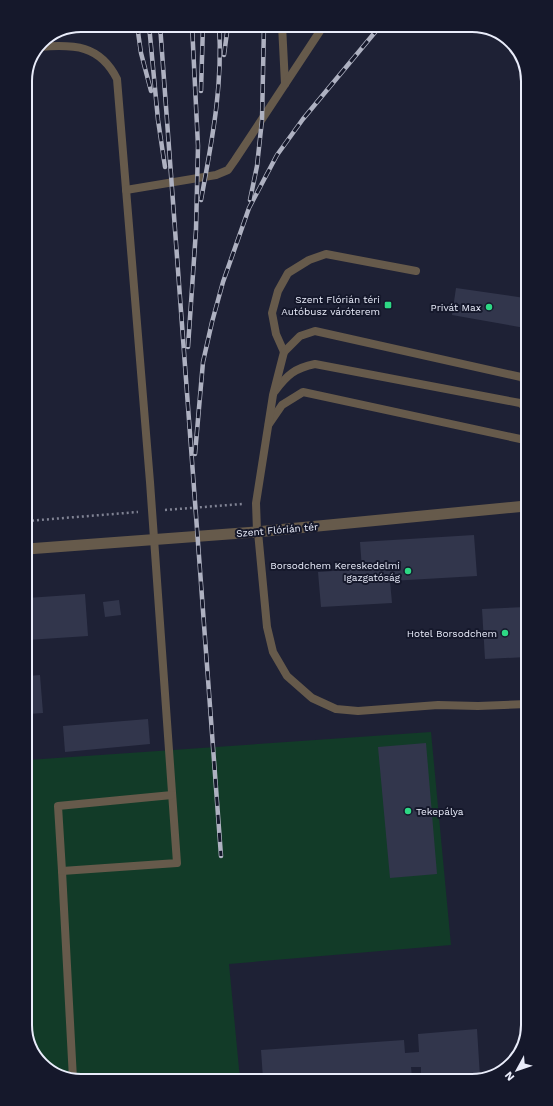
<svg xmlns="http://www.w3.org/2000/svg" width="553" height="1106" font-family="'Work Sans',sans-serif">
  <rect width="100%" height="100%" fill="#1e2135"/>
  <path fill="#123b28" d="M 431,732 L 451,945 L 229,964 L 240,1079 L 77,1081 L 47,1070 L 29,1046 L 28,760 Z"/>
  <g fill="#32364c">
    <path d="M 456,288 L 525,298 L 525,328 L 452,315 Z"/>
    <path d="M 474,535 L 477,576 L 390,581 L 392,603 L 321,607 L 318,572 L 362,569 L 360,542 Z"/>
    <path d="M 85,594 L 88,636 L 27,640 L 27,598 Z"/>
    <path d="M 119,600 L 121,615 L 105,617 L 103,602 Z"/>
    <path d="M 526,607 L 526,657 L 485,659 L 482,609 Z"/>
    <path d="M 40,675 L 43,713 L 28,714 L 28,676 Z"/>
    <path d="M 148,719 L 150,744 L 65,752 L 63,726 Z"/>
    <path d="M 426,743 L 437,874 L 390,878 L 378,747 Z"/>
    <path d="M 477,1029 L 480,1077 L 421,1078 L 421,1067 L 411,1067 L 412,1078 L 263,1079 L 261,1050 L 404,1040 L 405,1053 L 419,1052 L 418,1034 Z"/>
  </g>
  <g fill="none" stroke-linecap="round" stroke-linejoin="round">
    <g stroke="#808394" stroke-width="2.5" stroke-dasharray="2 3" stroke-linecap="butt">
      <path d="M 165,510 L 242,504"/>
      <path d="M 27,521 L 138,512"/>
    </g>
    <g stroke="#665a4b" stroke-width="8">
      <path d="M 282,25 L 285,84"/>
      <path d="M 39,47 C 74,44 100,45 117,79 L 150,482 L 177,863 L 62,871 L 73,1079"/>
      <path d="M 126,190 L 216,175 L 228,170 L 235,160 L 324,25"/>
      <path d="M 284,352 L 276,334 L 272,313 L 278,291 L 288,273 L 309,260 L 326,254 L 416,271"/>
      <path d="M 275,391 C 287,375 295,368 315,364 L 520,403 L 525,407"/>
      <path d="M 269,424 L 282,405 L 303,392 L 525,440"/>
      <path d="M 257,531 L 256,503 L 273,395 L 284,352 L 300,336 L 315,331 L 521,377 L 525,381"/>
      <path d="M 258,532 L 267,627 L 273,652 L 287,676 L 312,698 L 336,709 L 358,711 L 438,705 L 478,706 L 527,704"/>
      <path d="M 62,871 L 58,806 L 172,795"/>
    </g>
    <path stroke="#665a4b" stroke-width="11" d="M 27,549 L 256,532 L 526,506"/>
    <g stroke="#aeb1c1" stroke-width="4.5">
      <g id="rail">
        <path d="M 137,25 L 141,53 L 151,91"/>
        <path d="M 149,25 L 158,120 L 165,167"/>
        <path d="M 160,25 L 221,856"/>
        <path d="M 224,55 L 228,25"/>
        <path d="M 201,91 L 203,25"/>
        <path d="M 201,200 C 212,140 223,86 219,25"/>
        <path d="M 250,200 L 257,166 L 262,120 L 264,25"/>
        <path d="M 188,347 L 196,230 L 198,146 L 192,25"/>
        <path d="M 195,454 L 203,362 L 212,322 L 223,282 L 249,208 L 277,155 L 303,119 L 381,25"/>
      </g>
    </g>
    <use href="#rail" stroke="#15182b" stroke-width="3" stroke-dasharray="9" stroke-linecap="butt"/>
  </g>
  <g fill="#2dd884" stroke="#15182b" stroke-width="1.5">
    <rect x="384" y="301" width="8" height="8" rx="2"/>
    <circle cx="489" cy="307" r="4"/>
    <circle cx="408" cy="571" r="4"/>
    <circle cx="505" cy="633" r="4"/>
    <circle cx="408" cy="811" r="4"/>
  </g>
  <g text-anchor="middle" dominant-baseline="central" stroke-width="4" stroke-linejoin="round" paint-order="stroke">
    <g font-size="10" fill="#e9ecfa" stroke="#15182b" text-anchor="end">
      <text x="380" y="299">Szent Flórián téri<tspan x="380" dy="12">Autóbusz váróterem</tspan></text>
      <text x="481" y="307">Privát Max</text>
      <text x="400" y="565">Borsodchem Kereskedelmi<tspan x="400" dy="12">Igazgatóság</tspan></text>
      <text x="497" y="633">Hotel Borsodchem</text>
      <text x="416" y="811" text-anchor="start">Tekepálya</text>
    </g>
    <g font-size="10" fill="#e9ecfa" stroke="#15182b">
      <text transform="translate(277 530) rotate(-5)">Szent Flórián tér</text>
    </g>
  </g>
  <path d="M0 0H553V1106H0ZM81 32H472A49 49 0 0 1 521 81V1025A49 49 0 0 1 472 1074H81A49 49 0 0 1 32 1025V81A49 49 0 0 1 81 32Z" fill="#15182b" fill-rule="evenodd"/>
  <path fill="none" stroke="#e9ecfa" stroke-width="2" d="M81 32H472A49 49 0 0 1 521 81V1025A49 49 0 0 1 472 1074H81A49 49 0 0 1 32 1025V81A49 49 0 0 1 81 32Z"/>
  <g transform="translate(517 1070) rotate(230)" stroke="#15182b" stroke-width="3" paint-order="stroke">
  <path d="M0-3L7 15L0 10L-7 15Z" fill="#e9ecfa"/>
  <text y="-6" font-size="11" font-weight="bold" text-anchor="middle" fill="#e9ecfa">N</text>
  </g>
</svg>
